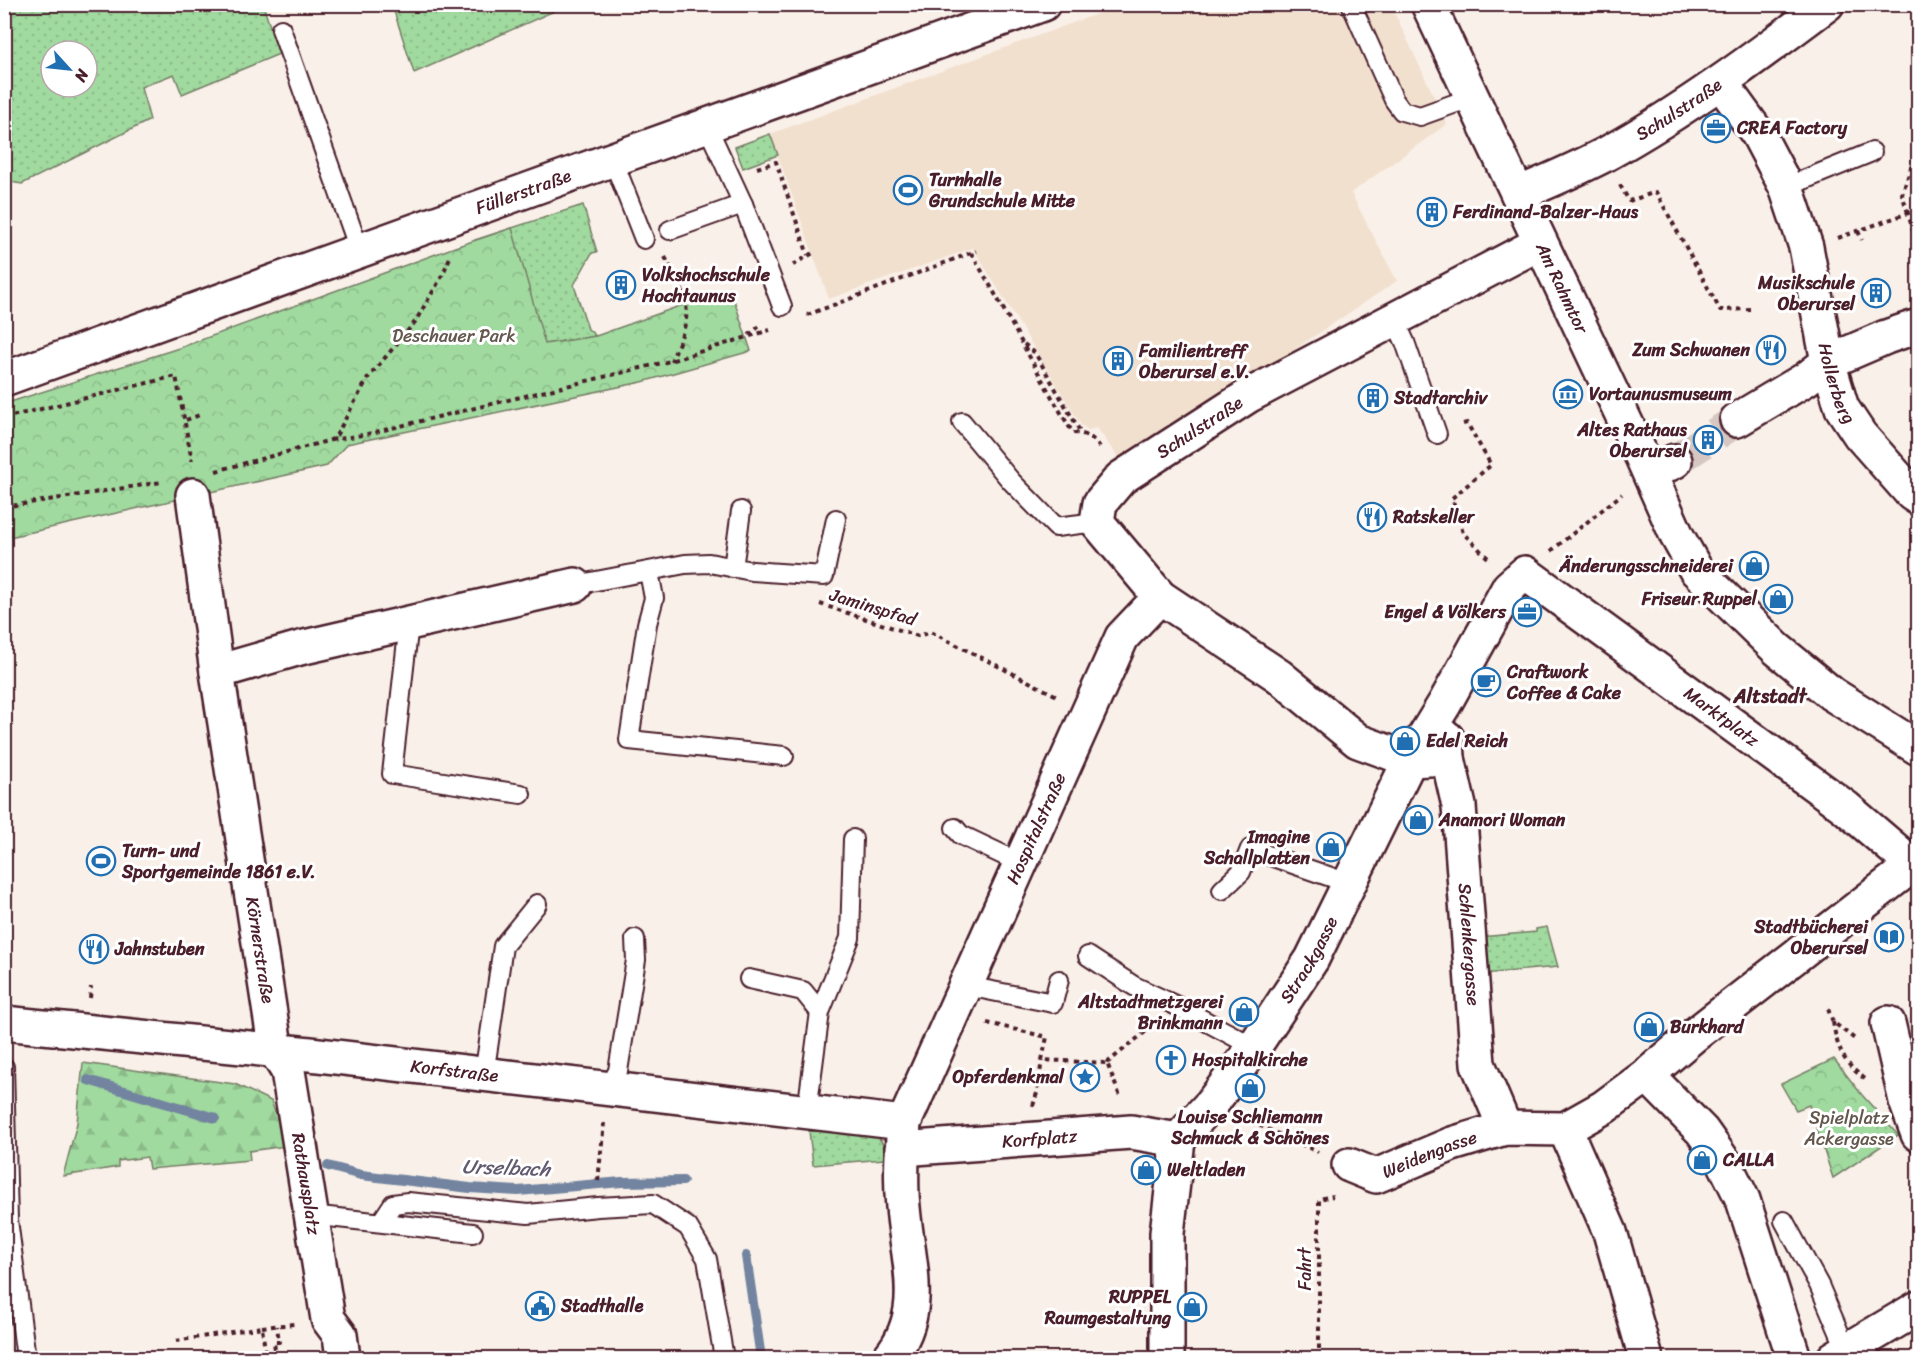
<svg xmlns="http://www.w3.org/2000/svg" width="1923" height="1363" font-family="Sriracha,sans-serif">
  <defs>
    <pattern id="grass-dots" width="8" height="8" patternUnits="userSpaceOnUse" patternTransform="scale(1.5)"><rect width="8" height="8" fill="#a0da9f"/><path d="M2 2h.1M6 6h.1" fill="none" stroke="#8bbb89" stroke-width="1.8" stroke-linecap="round"/></pattern>
    <pattern id="forest-firs" width="22" height="20" patternUnits="userSpaceOnUse" patternTransform="scale(1.5)"><rect width="22" height="20" fill="#a0da9f"/><path d="M5 1l3.5 6h-7zM16 11l3.5 6h-7z" fill="#8bbb89"/></pattern>
    <pattern id="park-crowns" width="20" height="18" patternUnits="userSpaceOnUse" patternTransform="scale(1.5)"><rect width="20" height="18" fill="#a0da9f"/><path d="M2 6a3 3 0 1 1 6 0M12 15a3 3 0 1 1 6 0" fill="none" stroke="#8bbb89"/></pattern>
  </defs>
  <rect width="100%" height="100%" fill="#f9f1e9"/>
  <filter id="ink" filterUnits="userSpaceOnUse"><feTurbulence type="fractalNoise" baseFrequency=".0167" numOctaves="2"/><feDisplacementMap in="SourceGraphic" scale="12" xChannelSelector="R" yChannelSelector="G"/><feConvolveMatrix kernelMatrix="1 2 1 2 8 2 1 2 1" color-interpolation-filters="sRGB"/></filter>
  <g filter="url(#ink)">
    <path fill="#f2e0cf" d="M 1124,4 L 1391,5 L 1447,124 L 1351,193 L 1397,281 L 1123,464 L 1097,428 L 1088,430 L 1081,425 L 973,248 L 829,299 L 770,134 Z"/>
    <g fill="url(#grass-dots)" stroke="#757c65" stroke-width="1.5" fill-rule="evenodd">
      <path d="M 5,4 L 263,5 L 279,54 L 182,94 L 174,74 L 141,87 L 150,120 L 22,184 L 5,181 ZM 51,51 L 87,51 L 87,87 L 51,87 Z"/>
      <path d="M 553,5 L 554,11 L 414,73 L 392,5 Z"/>
      <path d="M 770,134 L 778,155 L 743,168 L 735,147 Z"/>
      <path d="M 583,205 L 597,252 L 592,253 L 574,285 L 588,329 L 596,336 L 545,344 L 546,370 L 475,240 Z"/>
      <path d="M 1547,927 L 1558,967 L 1483,974 L 1480,937 L 1536,932 L 1536,929 Z"/>
      <path d="M 809,1131 C 821,1131 832,1131 844,1132 C 866,1132 887,1130 884,1159 L 813,1165 Z"/>
    </g>
    <path fill="url(#forest-firs)" stroke="#757c65" stroke-width="1.5" d="M 83,1063 L 235,1084 L 271,1101 L 287,1146 L 249,1151 L 250,1160 L 149,1169 L 147,1157 L 118,1161 L 118,1167 L 63,1176 L 77,1123 Z"/>
    <g fill="url(#park-crowns)" stroke="#757c65" stroke-width="1.5">
      <path d="M 512,228 L 545,344 L 596,336 L 730,288 L 751,351 L 642,382 L 347,444 L 327,466 L 5,538 L 4,404 L 179,348 L 455,247 Z"/>
      <path d="M 1834,1059 L 1862,1095 L 1898,1135 L 1833,1178 L 1809,1105 L 1796,1110 L 1781,1084 Z"/>
    </g>
    <g fill="none" stroke-linecap="round" stroke-linejoin="round">
      <g stroke="#7384a0" stroke-width="10">
        <path d="M 88,1080 L 215,1118"/>
        <path d="M 328,1166 L 361,1175 L 470,1188 L 518,1191 L 622,1182 L 683,1181"/>
        <path d="M 746,1256 L 761,1358"/>
      </g>
      <path stroke="#d6c7c3" stroke-width="33" stroke-dasharray="33 16" stroke-linecap="butt" d="M 1675,461 L 1737,420"/>
      <g stroke="#4a1f2b" stroke-width="22">
        <g id="lane">
          <path d="M 1351,4 L 1394,100 L 1402,111 L 1420,116 L 1473,97"/>
          <path d="M 281,29 L 360,252"/>
          <path d="M 707,126 L 743,204 L 782,306"/>
          <path d="M 613,160 L 644,239"/>
          <path d="M 1786,187 L 1872,152"/>
          <path d="M 670,230 L 743,204"/>
          <path d="M 1394,318 L 1405,342 L 1437,434"/>
          <path d="M 962,422 L 1011,481 L 1056,527 L 1097,522"/>
          <path d="M 733,568 L 741,511"/>
          <path d="M 649,572 L 654,598 L 647,624 L 629,740 L 784,756"/>
          <path d="M 575,585 L 685,564 L 709,563 L 752,571 L 824,576 L 836,519"/>
          <path d="M 409,623 L 392,774 L 521,794"/>
          <path d="M 955,828 L 961,835 L 1020,863"/>
          <path d="M 1222,890 L 1241,872 L 1250,849 L 1351,884"/>
          <path d="M 1088,956 L 1134,986 L 1177,1006 L 1254,1047"/>
          <path d="M 749,979 L 803,991 L 820,1012"/>
          <path d="M 966,983 L 982,989 L 1053,1003 L 1059,980"/>
          <path d="M 4,1067 L 8,1220 L 26,1358"/>
          <path d="M 484,1075 L 503,946 L 537,904"/>
          <path d="M 608,1089 L 618,1071 L 636,960 L 635,939"/>
          <path d="M 807,1111 L 820,1012 L 850,938 L 853,839"/>
          <path d="M 311,1215 L 473,1233"/>
          <path d="M 1784,1221 L 1819,1285 L 1847,1351"/>
          <path d="M 381,1222 L 393,1204 L 408,1202 L 528,1214 L 598,1207 L 653,1204 L 688,1227 L 707,1259 L 724,1358"/>
        </g>
      </g>
      <g stroke="#4a1f2b" stroke-width="38">
        <g id="street">
          <path id="s1" d="M 1428,4 L 1643,459 L 1677,536 L 1696,570 L 1777,649 L 1832,694 L 1918,748"/>
          <path id="s2" d="M 1721,83 L 1758,134 L 1786,187 L 1806,247 L 1828,362 L 1842,408 L 1860,435 L 1912,494 L 1918,498"/>
          <path id="s3" d="M 1518,194 C 1547,182 1577,169 1606,154 C 1684,111 1755,58 1827,4"/>
          <path d="M 1737,420 L 1806,379 L 1828,362 L 1886,337 L 1918,326"/>
          <path d="M 1650,473 L 1675,461"/>
          <path id="s4" d="M 193,495 L 217,672 L 276,1052 L 288,1071 L 328,1319 L 340,1335 L 343,1358"/>
          <path d="M 217,672 L 300,648 L 575,585"/>
          <path id="s5" d="M 1447,738 L 1448,758 L 1459,806 L 1478,1064 L 1505,1128"/>
          <path id="s6" d="M 1448,758 L 1410,760 L 1358,741 L 1279,676 L 1160,597 L 1097,522 L 1100,503 L 1121,478 L 1248,396 L 1540,243"/>
          <path id="s7" d="M 4,1023 L 310,1054 L 904,1123"/>
          <path d="M 1888,1023 L 1906,1101 L 1918,1134"/>
          <path d="M 1647,1075 L 1702,1131 L 1724,1162 L 1743,1200 L 1794,1358"/>
          <path d="M 1565,1129 L 1610,1232 L 1646,1358"/>
          <path id="s8" d="M 902,1149 L 1131,1132 L 1178,1140"/>
          <path id="s9" d="M 1349,1165 L 1376,1176 L 1452,1144 L 1505,1128 L 1565,1129 L 1604,1107 L 1647,1075 L 1693,1036 L 1918,861"/>
          <path id="s10" d="M 889,1358 C 928,1312 907,1260 903,1207 C 900,1179 902,1150 904,1123 L 1122,637 L 1160,597"/>
          <path id="s11" d="M 1167,1358 L 1167,1233 L 1178,1140 L 1212,1103 L 1254,1047 L 1312,959 L 1410,760 L 1445,703 L 1509,587 L 1525,573 L 1845,807 L 1913,865"/>
          <path d="M 1834,1358 L 1918,1308"/>
        </g>
      </g>
      <g stroke="#4a1f2b" stroke-width="38">
        <g id="secondary">
          <path id="s12" d="M 4,379 L 1043,4"/>
        </g>
      </g>
      <g stroke="#4a1f2b" stroke-width="4" stroke-dasharray="4.5 4.5" stroke-linecap="butt">
        <path d="M 757,168 L 776,162 L 808,255"/>
        <path d="M 1620,185 L 1629,201 L 1656,192 L 1720,310 L 1750,309"/>
        <path d="M 1908,213 L 1902,194 L 1918,147"/>
        <path d="M 1858,231 L 1862,240"/>
        <path d="M 1838,238 L 1908,213 L 1918,249"/>
        <path d="M 971,253 C 1007,312 1037,374 1073,433 C 1087,433 1095,439 1102,450"/>
        <path d="M 665,257 C 691,305 694,310 671,361"/>
        <path d="M 793,265 L 813,253"/>
        <path d="M 807,315 L 976,251"/>
        <path d="M 749,335 L 762,324"/>
        <path d="M 1024,344 L 1035,353 L 1081,433"/>
        <path d="M 4,418 L 176,376 L 192,461"/>
        <path d="M 186,420 L 202,414"/>
        <path d="M 1463,424 L 1467,423 L 1491,465 L 1452,498 L 1463,533 L 1490,560"/>
        <path d="M 331,440 L 363,435 L 670,361 L 770,330"/>
        <path d="M 216,471 L 331,440 L 337,434 L 368,378 L 415,322 L 442,276 L 451,255"/>
        <path d="M 4,507 L 162,482"/>
        <path d="M 1551,551 L 1622,494"/>
        <path d="M 820,604 L 918,636 L 931,632 L 1059,697"/>
        <path d="M 90,998 L 91,987"/>
        <path d="M 1828,1009 L 1833,1022 L 1856,1040"/>
        <path d="M 1833,1022 C 1837,1048 1843,1063 1865,1079"/>
        <path d="M 987,1023 L 1047,1037 L 1042,1060 L 1107,1063 L 1121,1099"/>
        <path d="M 1107,1063 L 1155,1024"/>
        <path d="M 1033,1106 L 1037,1093 L 1042,1060"/>
        <path d="M 1243,1118 L 1318,1152"/>
        <path d="M 598,1181 L 604,1123"/>
        <path d="M 262,1327 L 294,1324"/>
        <path d="M 176,1341 L 262,1327 L 266,1358"/>
        <path d="M 276,1358 L 274,1342 L 279,1342 L 277,1326"/>
        <path d="M 1319,1358 L 1319,1199 L 1333,1196"/>
      </g>
      <use href="#lane" stroke="#fff" stroke-width="18"/>
      <use href="#street" stroke="#fff" stroke-width="33"/>
      <use href="#secondary" stroke="#fff" stroke-width="33"/>
    </g>
  </g>
  <defs>
    <g id="office-ring" transform="scale(1.5)"><circle r="9.5" fill="#fff" stroke="#1f6fb2" stroke-width="1.5"/><path d="M-6-3h4V-5.5h4V-3h4V5H-6ZM-1-4.5V-3h2v-1.5ZM-6 0V1H6V0Z" fill="#1f6fb2"/></g>
    <g id="stadium-ring" transform="scale(1.5)"><circle r="9.5" fill="#fff" stroke="#1f6fb2" stroke-width="1.5"/><path d="M0-5a6.5 5 0 1 0 0 10a6.5 5 0 1 0 0-10ZM-3.5-1.8h7v3.6h-7Z" fill="#1f6fb2"/></g>
    <g id="building-ring" transform="scale(1.5)"><circle r="9.5" fill="#fff" stroke="#1f6fb2" stroke-width="1.5"/><path d="M-4-6H4V6H1V3H-1V6H-4ZM-2.5-4.3h1.7v1.8h-1.7ZM.8-4.3h1.7v1.8H.8ZM-2.5-1h1.7V.8h-1.7ZM.8-1h1.7V.8H.8Z" fill="#1f6fb2"/></g>
    <g id="restaurant-ring" transform="scale(1.5)"><circle r="9.5" fill="#fff" stroke="#1f6fb2" stroke-width="1.5"/><path d="M-5-6h1v4h1v-4h1v4h1v-4h1v5L-1.5 .5V6h-2V.5L-5-1ZM5-6V6H3V1.5H1.5Q1.5-4 5-6Z" fill="#1f6fb2"/></g>
    <g id="museum-ring" transform="scale(1.5)"><circle r="9.5" fill="#fff" stroke="#1f6fb2" stroke-width="1.5"/><path d="M0-6L6-3V-2H-6V-3ZM-5-1h2V3h-2ZM-1-1h2V3h-2ZM3-1h2V3H3ZM-6 4H6V6H-6Z" fill="#1f6fb2"/></g>
    <g id="shop-ring" transform="scale(1.5)"><circle r="9.5" fill="#fff" stroke="#1f6fb2" stroke-width="1.5"/><path d="M-5-2.5h2.3a2.7 3.5 0 0 1 5.4 0H5L5.5 6h-11ZM-1.5-2.5h3a1.5 2.3 0 0 0-3 0Z" fill="#1f6fb2"/></g>
    <g id="cafe-ring" transform="scale(1.5)"><circle r="9.5" fill="#fff" stroke="#1f6fb2" stroke-width="1.5"/><path d="M-5.5-4.5H6V0H3Q3 3.5 0 3.5H-2.5Q-5.5 3.5-5.5 0ZM3-3.2v2h1.7v-2ZM-6 4.5H4V6H-6Z" fill="#1f6fb2"/></g>
    <g id="library-ring" transform="scale(1.5)"><circle r="9.5" fill="#fff" stroke="#1f6fb2" stroke-width="1.5"/><path d="M-6-4Q-3-5.5-.7-3.5V5Q-3 3-6 4ZM6-4Q3-5.5 .7-3.5V5Q3 3 6 4Z" fill="#1f6fb2"/></g>
    <g id="church-ring" transform="scale(1.5)"><circle r="9.5" fill="#fff" stroke="#1f6fb2" stroke-width="1.5"/><path d="M-1.2-6h2.4v3.5h3.3v2.4h-3.3V6h-2.4V-.1h-3.3v-2.4h3.3Z" fill="#1f6fb2"/></g>
    <g id="sight-ring" transform="scale(1.5)"><circle r="9.5" fill="#fff" stroke="#1f6fb2" stroke-width="1.5"/><path d="M0-6L1.8-2.2L6-1.7L2.9 1.2L3.7 5.4L0 3.3L-3.7 5.4L-2.9 1.2L-6-1.7L-1.8-2.2Z" fill="#1f6fb2"/></g>
    <g id="civic-ring" transform="scale(1.5)"><circle r="9.5" fill="#fff" stroke="#1f6fb2" stroke-width="1.5"/><path d="M-.6-6.5H3V-4.5H.6V-3L4-1V1h2V6H-6V1h2V-1L-.6-3ZM-1.2 2.5V6h2.4V2.5Z" fill="#1f6fb2"/></g>
  </defs>
  <g fill-rule="evenodd">
    <use href="#office-ring" x="1716" y="128"/>
    <use href="#stadium-ring" x="908" y="190"/>
    <use href="#building-ring" x="1432" y="212"/>
    <use href="#building-ring" x="621" y="285"/>
    <use href="#building-ring" x="1876" y="293"/>
    <use href="#restaurant-ring" x="1771" y="350"/>
    <use href="#building-ring" x="1118" y="361"/>
    <use href="#museum-ring" x="1568" y="394"/>
    <use href="#building-ring" x="1373" y="398"/>
    <use href="#building-ring" x="1708" y="440"/>
    <use href="#restaurant-ring" x="1372" y="517"/>
    <use href="#shop-ring" x="1754" y="566"/>
    <use href="#shop-ring" x="1778" y="599"/>
    <use href="#office-ring" x="1527" y="612"/>
    <use href="#cafe-ring" x="1486" y="682"/>
    <use href="#shop-ring" x="1405" y="741"/>
    <use href="#shop-ring" x="1418" y="820"/>
    <use href="#shop-ring" x="1331" y="847"/>
    <use href="#stadium-ring" x="101" y="861"/>
    <use href="#library-ring" x="1889" y="937"/>
    <use href="#restaurant-ring" x="94" y="949"/>
    <use href="#shop-ring" x="1244" y="1012"/>
    <use href="#shop-ring" x="1649" y="1027"/>
    <use href="#church-ring" x="1171" y="1060"/>
    <use href="#sight-ring" x="1085" y="1077"/>
    <use href="#shop-ring" x="1250" y="1088"/>
    <use href="#shop-ring" x="1702" y="1160"/>
    <use href="#shop-ring" x="1146" y="1170"/>
    <use href="#civic-ring" x="540" y="1306"/>
    <use href="#shop-ring" x="1192" y="1307"/>
  </g>
  <g text-anchor="middle" dominant-baseline="central" stroke-width="6" stroke-linejoin="round" paint-order="stroke">
    <g font-size="18" fill="#4a1f2b" stroke="#fff">
      <text stroke="none"><textPath href="#s3" startOffset="182">Schulstraße</textPath></text>
      <text stroke="none"><textPath href="#s12" startOffset="552">Füllerstraße</textPath></text>
      <text stroke="none"><textPath href="#s1" startOffset="314">Am Rahmtor</textPath></text>
      <text stroke="none"><textPath href="#s2" startOffset="326">Hollerberg</textPath></text>
      <text stroke="none"><textPath href="#s6" startOffset="582">Schulstraße</textPath></text>
      <text transform="translate(873 607) rotate(17)">Jaminspfad</text>
      <text stroke="none"><textPath href="#s11" startOffset="1130">Marktplatz</textPath></text>
      <text stroke="none"><textPath href="#s10" startOffset="564">Hospitalstraße</textPath></text>
      <text stroke="none"><textPath href="#s5" startOffset="208">Schlenkergasse</textPath></text>
      <text stroke="none"><textPath href="#s4" startOffset="460">Körnerstraße</textPath></text>
      <text stroke="none"><textPath href="#s11" startOffset="442">Strackgasse</textPath></text>
      <text stroke="none"><textPath href="#s7" startOffset="453">Korfstraße</textPath></text>
      <text stroke="none"><textPath href="#s8" startOffset="138">Korfplatz</textPath></text>
      <text stroke="none"><textPath href="#s9" startOffset="87">Weidengasse</textPath></text>
      <text stroke="none"><textPath href="#s4" startOffset="700">Rathausplatz</textPath></text>
      <text transform="translate(1305 1269) rotate(-90)">Fahrt</text>
    </g>
    <g font-size="18" font-weight="bold" fill="#4a1f2b" stroke="#fff" text-anchor="start">
      <text x="1737" y="128">CREA Factory</text>
      <text x="929" y="180">Turnhalle<tspan x="929" dy="21">Grundschule Mitte</tspan></text>
      <text x="1453" y="212">Ferdinand-Balzer-Haus</text>
      <text x="642" y="275">Volkshochschule<tspan x="642" dy="21">Hochtaunus</tspan></text>
      <text x="1855" y="283" text-anchor="end">Musikschule<tspan x="1855" dy="21">Oberursel</tspan></text>
      <text x="1750" y="350" text-anchor="end">Zum Schwanen</text>
      <text x="1139" y="351">Familientreff<tspan x="1139" dy="21">Oberursel e.V.</tspan></text>
      <text x="1589" y="394">Vortaunusmuseum</text>
      <text x="1394" y="398">Stadtarchiv</text>
      <text x="1687" y="430" text-anchor="end">Altes Rathaus<tspan x="1687" dy="21">Oberursel</tspan></text>
      <text x="1393" y="517">Ratskeller</text>
      <text x="1733" y="566" text-anchor="end">Änderungsschneiderei</text>
      <text x="1757" y="599" text-anchor="end">Friseur Ruppel</text>
      <text x="1506" y="612" text-anchor="end">Engel &amp; Völkers</text>
      <text x="1507" y="672">Craftwork<tspan x="1507" dy="21">Coffee &amp; Cake</tspan></text>
      <text x="1426" y="741">Edel Reich</text>
      <text x="1439" y="820">Anamori Woman</text>
      <text x="1310" y="837" text-anchor="end">Imagine<tspan x="1310" dy="21">Schallplatten</tspan></text>
      <text x="122" y="851">Turn- und<tspan x="122" dy="21">Sportgemeinde 1861 e.V.</tspan></text>
      <text x="1868" y="927" text-anchor="end">Stadtbücherei<tspan x="1868" dy="21">Oberursel</tspan></text>
      <text x="115" y="949">Jahnstuben</text>
      <text x="1223" y="1002" text-anchor="end">Altstadtmetzgerei<tspan x="1223" dy="21">Brinkmann</tspan></text>
      <text x="1670" y="1027">Burkhard</text>
      <text x="1192" y="1060">Hospitalkirche</text>
      <text x="1064" y="1077" text-anchor="end">Opferdenkmal</text>
      <text x="1250" y="1117" text-anchor="middle">Louise Schliemann<tspan x="1250" dy="21">Schmuck &amp; Schönes</tspan></text>
      <text x="1723" y="1160">CALLA</text>
      <text x="1167" y="1170">Weltladen</text>
      <text x="1171" y="1297" text-anchor="end">RUPPEL<tspan x="1171" dy="21">Raumgestaltung</tspan></text>
      <text x="561" y="1306">Stadthalle</text>
    </g>
    <g font-size="18" fill="#64574e" stroke="#fff">
      <text x="454" y="336">Deschauer Park</text>
      <text x="1849" y="1118">Spielplatz<tspan x="1849" dy="21">Ackergasse</tspan></text>
    </g>
    <g font-size="20" font-weight="bold" fill="#4a1f2b" stroke="#fff">
      <text x="1770" y="696">Altstadt</text>
    </g>
    <g font-size="20" font-style="italic" fill="#625a6f" stroke="#fff">
      <text transform="translate(506 1168) rotate(2)">Urselbach</text>
    </g>
  </g>
  <rect width="1923" height="1363" fill="none" stroke="#fff" stroke-width="24"/>
  <rect x="12" y="12" width="1899" height="1339" fill="none" stroke="#4a1f2b" stroke-width="2" filter="url(#ink)"/>
  <g transform="translate(69 69) rotate(117)"><circle r="28" fill="#ffffff" stroke="#b7a5aa" stroke-width="1.5"/>
  <path d="M0-4.5L10 22L0 15L-10 22Z" fill="#1f6fb2"/>
  <text y="-9" font-size="16" font-weight="bold" text-anchor="middle" fill="#4a1f2b">N</text>
  </g>
</svg>
